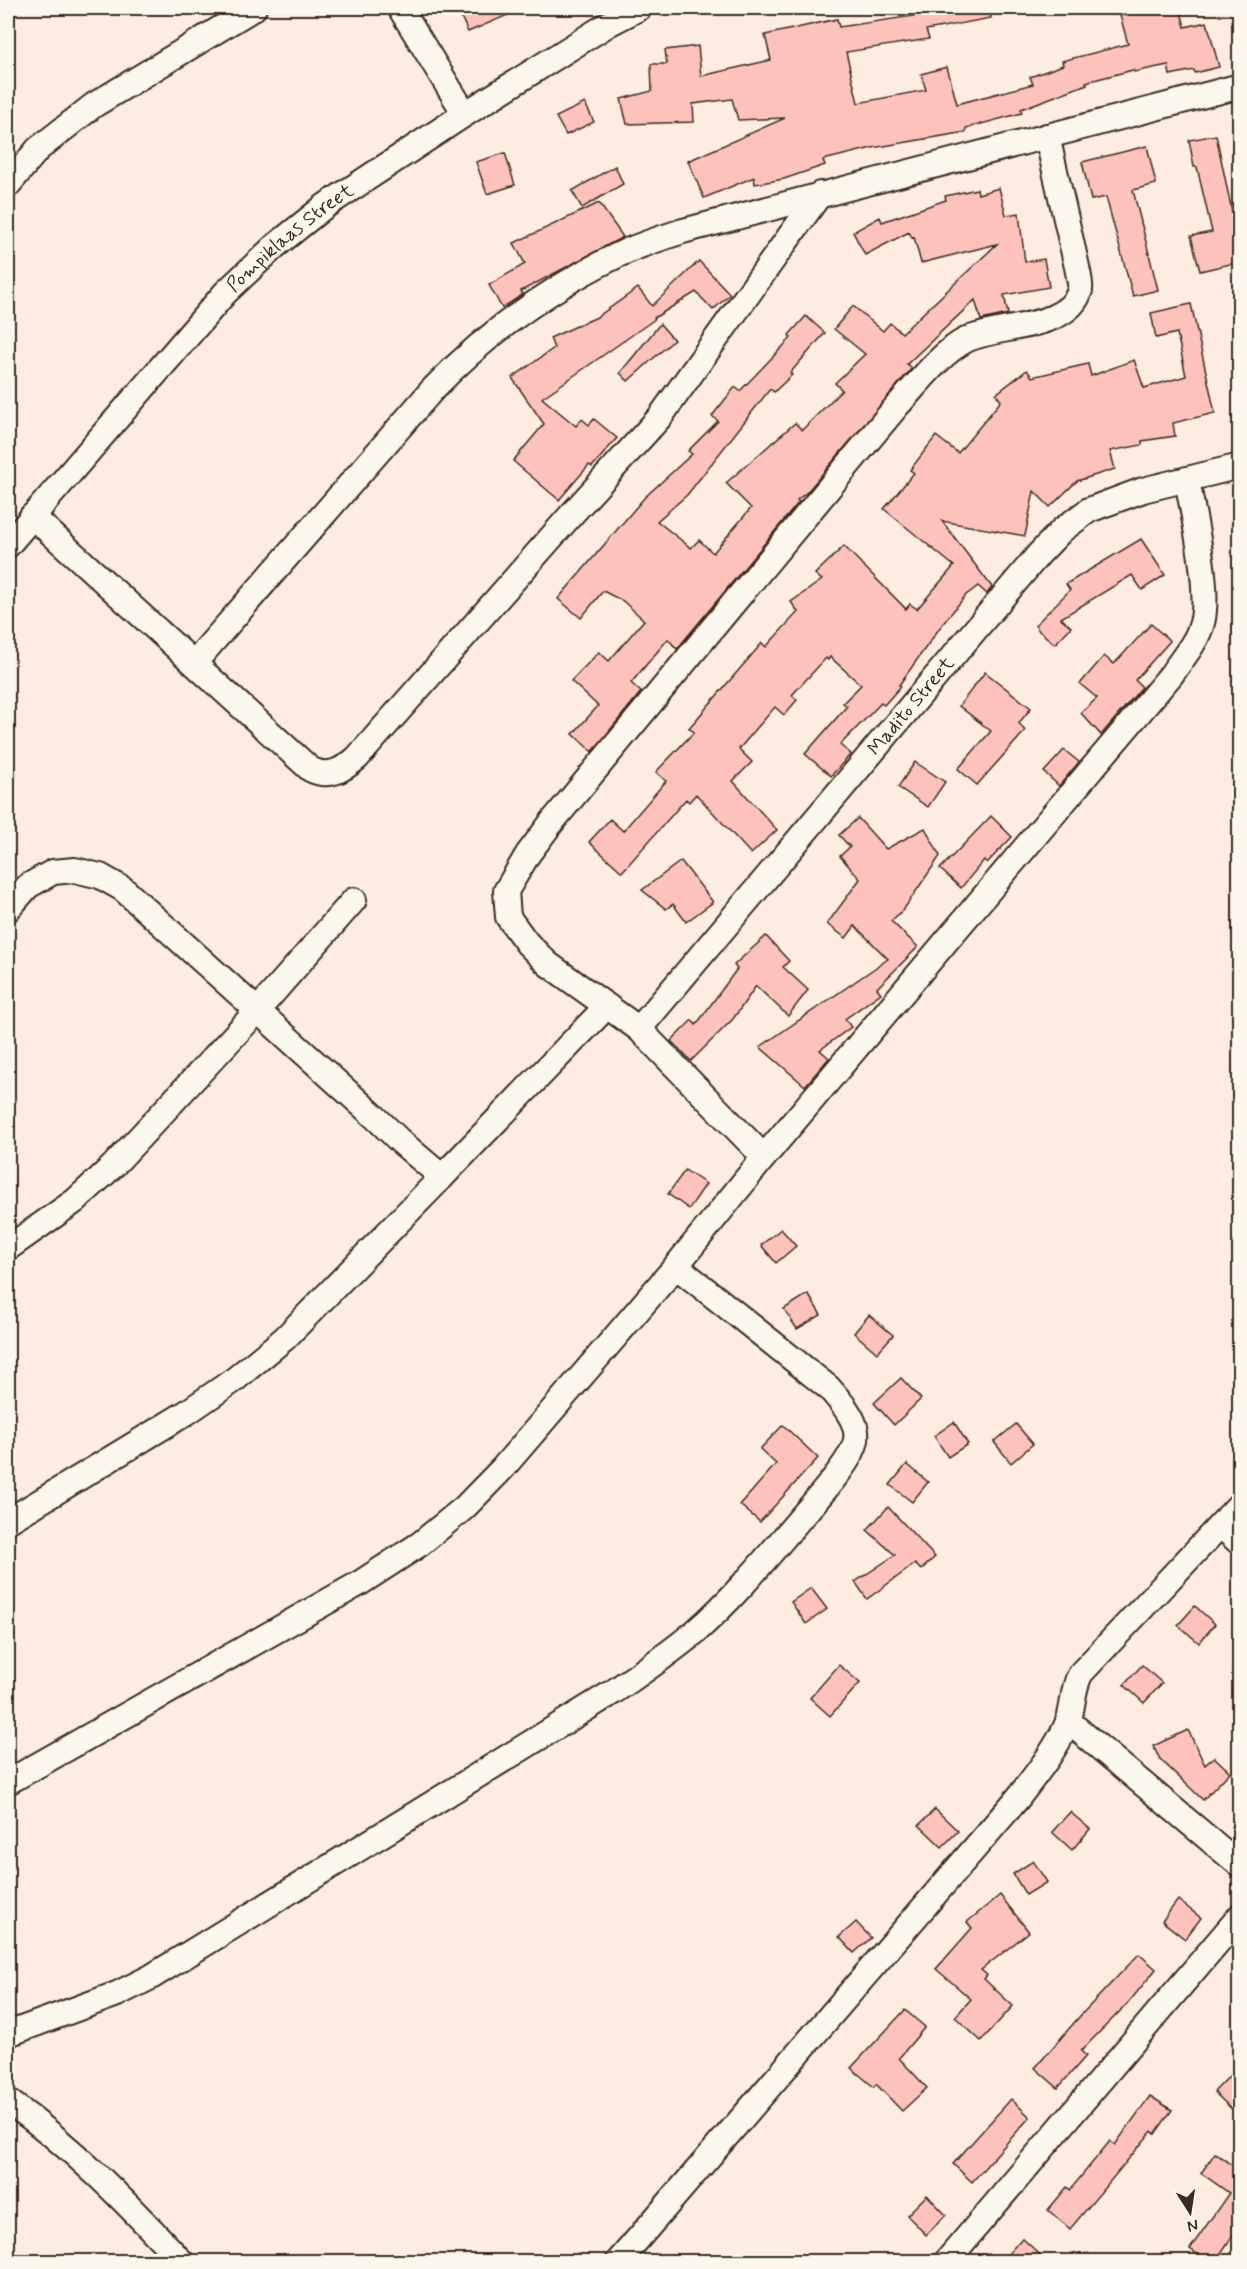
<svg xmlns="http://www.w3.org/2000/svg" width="1247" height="2269" font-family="Mynerve,sans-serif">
  <rect width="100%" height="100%" fill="#fcece2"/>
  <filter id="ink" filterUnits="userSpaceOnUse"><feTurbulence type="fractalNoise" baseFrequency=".0167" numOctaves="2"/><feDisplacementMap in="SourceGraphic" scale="12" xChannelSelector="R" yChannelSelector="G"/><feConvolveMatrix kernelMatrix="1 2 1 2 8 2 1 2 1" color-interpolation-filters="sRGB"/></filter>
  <g filter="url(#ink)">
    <g fill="#fec2bc" stroke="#3b2a1e" stroke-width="1.5">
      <path d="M 457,8 L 524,8 L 468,32 Z"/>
      <path d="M 912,8 L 990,8 L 991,18 L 926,30 L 929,39 L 846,52 L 858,103 L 926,90 L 921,74 L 947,67 L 957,104 L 1033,84 L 1030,77 L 1063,65 L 1062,61 L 1128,44 L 1118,8 L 1146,8 L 1148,14 L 1180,8 L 1185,27 L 1207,22 L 1219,67 L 1195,73 L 1194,70 L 1170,75 L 1168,65 L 1134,72 L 1133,70 L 1086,82 L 1087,84 L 1021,109 L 1022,113 L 966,128 L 966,132 L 872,148 L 823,160 L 825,165 L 784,179 L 755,184 L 754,177 L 704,198 L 688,161 L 785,118 L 738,120 L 732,99 L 693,104 L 694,122 L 627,124 L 621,99 L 652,91 L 651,64 L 667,64 L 665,50 L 698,46 L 701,76 L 771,60 L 765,35 L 837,19 L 839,27 L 914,16 Z"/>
      <path d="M 585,103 L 594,122 L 566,135 L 556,117 Z"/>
      <path d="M 1216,135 L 1235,226 L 1239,226 L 1239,262 L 1200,271 L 1191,236 L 1212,232 L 1197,167 L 1194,167 L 1189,140 Z"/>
      <path d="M 1147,146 L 1156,184 L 1133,190 L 1158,290 L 1133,296 L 1106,197 L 1091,200 L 1082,162 Z"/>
      <path d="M 505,153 L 515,185 L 487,194 L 476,162 Z"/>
      <path d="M 615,166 L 623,184 L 582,208 L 572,191 Z"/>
      <path d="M 999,188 L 1006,215 L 1019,213 L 1025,262 L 1044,259 L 1049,287 L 1004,295 L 1008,314 L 981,320 L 975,300 L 907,364 L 912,368 L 807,492 L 797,500 L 799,502 L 677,649 L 668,639 L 631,683 L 641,692 L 592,752 L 573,734 L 598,706 L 571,681 L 599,652 L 609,661 L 644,620 L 623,601 L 603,591 L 581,618 L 558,599 L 644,498 L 692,454 L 688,451 L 718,421 L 712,416 L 735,387 L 740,391 L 791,338 L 789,335 L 806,316 L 825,333 L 790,373 L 792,375 L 774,392 L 770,389 L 687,495 L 657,521 L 691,548 L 699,540 L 713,553 L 751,508 L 726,483 L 795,423 L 802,430 L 842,390 L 835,383 L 865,354 L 834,329 L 853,306 L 883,331 L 890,323 L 902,333 L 997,244 L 921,263 L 914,237 L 912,238 L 909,232 L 865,255 L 853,232 L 880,217 L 882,222 L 946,200 L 945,196 L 977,189 L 978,194 Z"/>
      <path d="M 599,203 L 623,237 L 521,291 L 523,294 L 502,308 L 489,285 L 525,264 L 514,243 Z"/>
      <path d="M 699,261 L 730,294 L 713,310 L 696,292 L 654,318 L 655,319 L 542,398 L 576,426 L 582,419 L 589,425 L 594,419 L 617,438 L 592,467 L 589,465 L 559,500 L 513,461 L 544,424 L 512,378 L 554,348 L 550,338 L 597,317 L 638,288 L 652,306 Z"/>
      <path d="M 1191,304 L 1215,413 L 1173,423 L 1175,436 L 1142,441 L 1142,445 L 1110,451 L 1115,469 L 1077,481 L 1050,507 L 1034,491 L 1025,536 L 942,521 L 992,587 L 987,594 L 978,586 L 966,595 L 941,626 L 899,685 L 901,686 L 884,705 L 881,703 L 840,745 L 851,754 L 831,776 L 805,754 L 847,706 L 843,703 L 861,685 L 830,657 L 828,660 L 826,658 L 792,695 L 797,700 L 784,715 L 775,707 L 739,749 L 752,762 L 733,781 L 777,830 L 751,854 L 696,794 L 689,802 L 686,799 L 622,872 L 589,842 L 610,819 L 623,831 L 666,781 L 656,772 L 694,732 L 689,728 L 762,643 L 766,647 L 798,612 L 791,602 L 822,580 L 815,574 L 844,546 L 906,609 L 910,604 L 917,609 L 954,566 L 884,509 L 914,473 L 910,470 L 936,436 L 958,453 L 1001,401 L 996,394 L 1027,370 L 1032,377 L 1088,364 L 1091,376 L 1134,360 L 1144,388 L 1186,376 L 1177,333 L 1156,338 L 1151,313 Z"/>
      <path d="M 660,324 L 674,340 L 628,381 L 620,373 Z"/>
      <path d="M 1141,539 L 1165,575 L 1142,590 L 1132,575 L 1061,618 L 1071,627 L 1055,644 L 1039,631 L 1035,625 L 1070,590 L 1066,584 Z"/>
      <path d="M 1151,624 L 1170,641 L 1135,680 L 1142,687 L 1101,735 L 1081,713 L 1097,698 L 1080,684 L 1104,656 L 1114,664 Z"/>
      <path d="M 985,672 L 1031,708 L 1019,723 L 1025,731 L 977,785 L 958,769 L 991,731 L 959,706 Z"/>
      <path d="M 1064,750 L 1079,762 L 1059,786 L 1044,772 Z"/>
      <path d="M 915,762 L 945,782 L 928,807 L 898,787 Z"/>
      <path d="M 991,816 L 1012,837 L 987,863 L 984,860 L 961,888 L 940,869 Z"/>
      <path d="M 858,818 L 886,849 L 925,828 L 940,856 L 904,909 L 891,921 L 918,947 L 877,988 L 881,993 L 845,1019 L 851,1027 L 820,1050 L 829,1058 L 805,1086 L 760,1047 L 888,959 L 855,926 L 846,938 L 827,924 L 860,879 L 840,856 L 850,847 L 839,835 Z"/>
      <path d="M 681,861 L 713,902 L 686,922 L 673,904 L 666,909 L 642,890 Z"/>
      <path d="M 766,936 L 789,961 L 783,967 L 808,990 L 788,1016 L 756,986 L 733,1019 L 691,1061 L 671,1041 L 692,1020 L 696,1025 L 737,969 L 734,965 Z"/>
      <path d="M 685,1170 L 706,1184 L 689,1209 L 668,1194 Z"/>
      <path d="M 781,1229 L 796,1246 L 776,1263 L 761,1245 Z"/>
      <path d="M 808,1294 L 821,1315 L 797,1329 L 784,1309 Z"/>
      <path d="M 869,1315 L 893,1335 L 877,1353 L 854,1333 Z"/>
      <path d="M 901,1378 L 921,1399 L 894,1425 L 874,1403 Z"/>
      <path d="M 954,1422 L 968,1444 L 948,1457 L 934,1436 Z"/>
      <path d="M 1016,1424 L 1033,1444 L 1011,1463 L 994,1442 Z"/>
      <path d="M 783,1425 L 818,1458 L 760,1522 L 740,1505 L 776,1464 L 760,1449 Z"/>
      <path d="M 907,1464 L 928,1482 L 912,1502 L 890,1485 Z"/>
      <path d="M 888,1507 L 935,1557 L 921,1570 L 915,1564 L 867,1599 L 855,1582 L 895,1555 L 867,1530 Z"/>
      <path d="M 811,1588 L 827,1609 L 806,1624 L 791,1602 Z"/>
      <path d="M 1195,1606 L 1215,1624 L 1199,1643 L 1178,1625 Z"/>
      <path d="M 839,1665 L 860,1683 L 830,1716 L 810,1698 Z"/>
      <path d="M 1142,1665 L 1162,1683 L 1144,1703 L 1124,1685 Z"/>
      <path d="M 1188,1730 L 1205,1765 L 1214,1757 L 1230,1772 L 1203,1800 L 1160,1759 L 1153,1746 Z"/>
      <path d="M 935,1809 L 958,1831 L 942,1847 L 919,1825 Z"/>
      <path d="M 1070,1812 L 1090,1829 L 1072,1850 L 1052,1832 Z"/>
      <path d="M 1033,1861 L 1047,1882 L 1026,1895 L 1013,1874 Z"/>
      <path d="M 1000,1895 L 1029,1932 L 981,1970 L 987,1975 L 984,1979 L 1013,2006 L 981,2041 L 955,2017 L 971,1999 L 936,1969 L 972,1928 L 967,1922 Z"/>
      <path d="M 1178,1900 L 1201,1918 L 1185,1939 L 1162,1921 Z"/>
      <path d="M 856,1922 L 871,1938 L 854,1953 L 839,1937 Z"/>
      <path d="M 1139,1954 L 1156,1969 L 1129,2002 L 1081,2051 L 1086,2056 L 1058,2088 L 1035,2068 L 1080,2016 Z"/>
      <path d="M 905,2010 L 925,2027 L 899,2058 L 927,2088 L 902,2111 L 876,2084 L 874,2087 L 851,2068 Z"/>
      <path d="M 1239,2066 L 1239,2116 L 1214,2092 Z"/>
      <path d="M 1150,2096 L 1172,2110 L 1155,2134 L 1152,2131 L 1070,2229 L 1048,2210 L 1067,2187 L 1070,2190 L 1110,2141 L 1115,2145 Z"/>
      <path d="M 1011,2099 L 1030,2117 L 972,2182 L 953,2164 Z"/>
      <path d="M 1215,2153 L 1239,2170 L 1239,2226 L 1215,2262 L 1209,2262 L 1190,2249 L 1229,2193 L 1201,2173 Z"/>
      <path d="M 927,2195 L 946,2215 L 926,2235 L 907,2215 Z"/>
      <path d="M 1022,2238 L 1048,2262 L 1001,2262 Z"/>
    </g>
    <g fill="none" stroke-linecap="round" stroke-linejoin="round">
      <g stroke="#3b2a1e" stroke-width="28">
        <g id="minor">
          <path d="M 400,8 L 465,114"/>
          <path d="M 8,185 L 38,149 L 94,105 L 254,8"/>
          <path d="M 32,516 L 310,769 C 328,779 343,770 357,758 L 571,515 L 660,417 L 820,194"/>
          <path id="s1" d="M 8,545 L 225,293 L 274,247 L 325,206 L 465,114 L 610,23 L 639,8"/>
          <path d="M 195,662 L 433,389 C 486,334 550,288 618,255 C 639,245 661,238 683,231 L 1240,86"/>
          <path d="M 8,909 L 28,886 L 53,872 L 75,870 L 100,876 L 123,889 L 374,1116 L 401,1142 L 442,1177 L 285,1338 L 234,1380 L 186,1413 L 8,1521"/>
          <path id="s2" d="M 639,1029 L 1039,554 L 1062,530 L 1089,510 L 1143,490 L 1240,466"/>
          <path d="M 764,1157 L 639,1029 L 548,964 L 527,943 L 508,917 L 506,891 L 528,854 L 552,822 L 896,407 C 917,385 939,354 966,340 C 997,325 1069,330 1080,290 C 1081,283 1078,273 1077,267 L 1047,136"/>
          <path d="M 442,1177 L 607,1006"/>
          <path d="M 8,1248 L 75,1201 L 113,1166 L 257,1011 L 354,900"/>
          <path d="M 1220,1525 L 1240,1543"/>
          <path d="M 1068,1721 L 1240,1865"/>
          <path d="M 8,1782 L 360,1583 L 420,1544 L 464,1508 L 502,1469 L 676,1266 L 764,1157 L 1171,675 C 1182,659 1197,642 1202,623 C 1211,590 1193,515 1187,479"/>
          <path d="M 8,2034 L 117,1994 L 151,1977 L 613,1692 C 641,1673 669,1654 695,1632 C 735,1597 769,1555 804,1514 C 818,1498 849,1464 855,1444 C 862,1424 841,1402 829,1388 L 676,1266"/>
          <path d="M 8,2101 C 73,2147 127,2203 182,2262"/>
          <path d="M 618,2262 L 1018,1798 C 1036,1774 1056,1750 1068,1722 C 1074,1706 1072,1688 1081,1673 L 1240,1504"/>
          <path d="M 946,2262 L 1240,1916"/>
        </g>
      </g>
      <use href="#minor" stroke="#fbf7ec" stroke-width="24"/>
    </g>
  </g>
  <g text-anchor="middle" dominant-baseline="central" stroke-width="6" stroke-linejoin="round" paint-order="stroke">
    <g font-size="20" fill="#3b2a1e" stroke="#fbf7ec">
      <text stroke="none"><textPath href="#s1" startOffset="418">Pompiklaas Street</textPath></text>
      <text stroke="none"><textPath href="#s2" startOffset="422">Madito Street</textPath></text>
    </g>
  </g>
  <rect width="1247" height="2269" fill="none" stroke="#fbf7ec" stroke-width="30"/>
  <rect x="15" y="15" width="1217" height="2239" fill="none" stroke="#3b2a1e" stroke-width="2" filter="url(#ink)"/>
  <g transform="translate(1190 2212) rotate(168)" stroke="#fbf7ec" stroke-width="4.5" paint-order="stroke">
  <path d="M0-4.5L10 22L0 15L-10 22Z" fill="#3b2a1e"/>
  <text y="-9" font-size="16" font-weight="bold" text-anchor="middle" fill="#3b2a1e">N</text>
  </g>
</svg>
